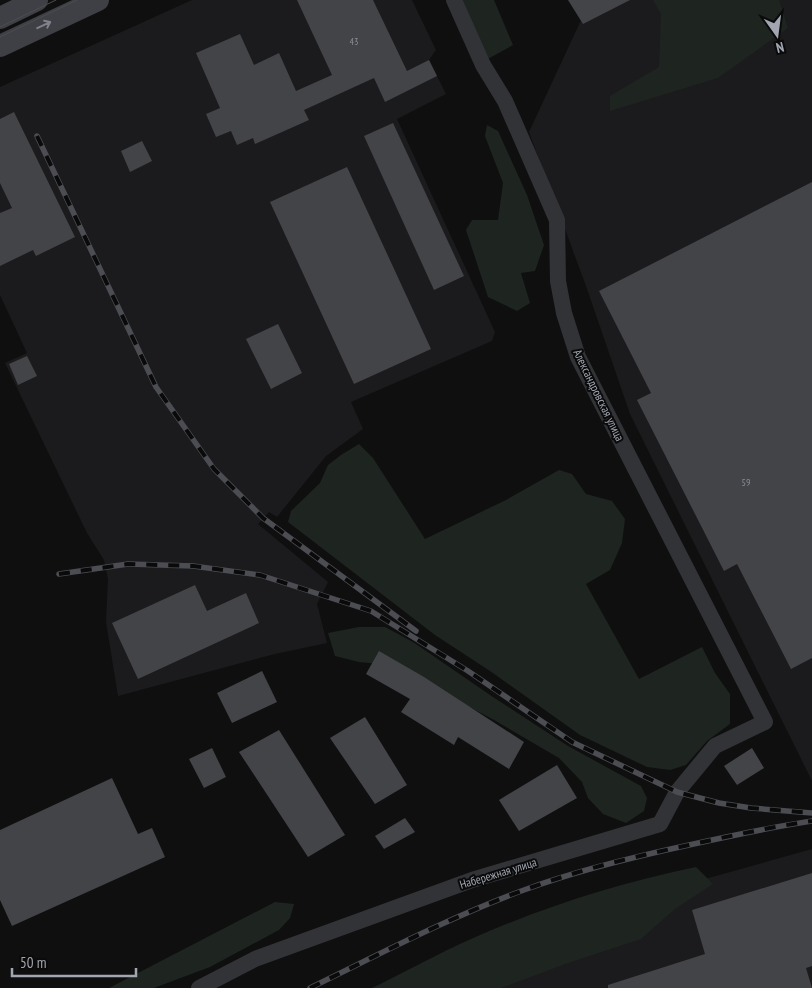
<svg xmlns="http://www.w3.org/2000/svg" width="812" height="988" font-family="'PT Sans Narrow',sans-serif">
  <rect width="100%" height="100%" fill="#0f0f10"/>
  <g fill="#1b1b1d">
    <path d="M 192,0 L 412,0 L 436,50 L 429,60 L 446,94 L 397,119 L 495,332 L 492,341 L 351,402 L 363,429 L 326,456 L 277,517 L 269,512 L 258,524 L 328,582 L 317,604 L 327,643 L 275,654 L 118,696 L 106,622 L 108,579 L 104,560 L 87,533 L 5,363 L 27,353 L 0,295 L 0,87 Z"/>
    <path d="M 571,0 L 812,0 L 812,781 L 630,414 L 586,286 L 529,132 L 582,18 Z"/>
    <path d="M 812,849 L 812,988 L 402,988 L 630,900 Z"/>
  </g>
  <g fill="#1e241f">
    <path d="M 458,0 L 494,0 L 513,45 L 486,60 Z"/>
    <path d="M 653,0 L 779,0 L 788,28 L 718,78 L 610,111 L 610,96 L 659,67 L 661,14 Z"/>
    <path d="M 487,125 L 498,131 L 527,195 L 544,245 L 535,271 L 521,273 L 530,303 L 517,311 L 488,297 L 466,230 L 472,220 L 498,220 L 503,183 L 485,136 Z"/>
    <path d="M 359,444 L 373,458 L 425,539 L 506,500 L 559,470 L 572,474 L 586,494 L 612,501 L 625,519 L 622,543 L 610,570 L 586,584 L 639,679 L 702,647 L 715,673 L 730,694 L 730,724 L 707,741 L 686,765 L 670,770 L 647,767 L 580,735 L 490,671 L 435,635 L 288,522 L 291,511 L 320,483 L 328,465 L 341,455 Z"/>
    <path d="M 359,627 L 385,627 L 413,642 L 493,697 L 568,746 L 641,786 L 647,798 L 644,811 L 626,823 L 603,814 L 588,798 L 582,782 L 559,758 L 494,720 L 390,665 L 359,662 L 335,656 L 328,633 Z"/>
    <path d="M 696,867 L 713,884 L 675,909 L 641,939 L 568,963 L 501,988 L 372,988 C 405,972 437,954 471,939 C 543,907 619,883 696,867 Z"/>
    <path d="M 275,902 L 294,904 L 290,918 L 279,930 L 210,967 L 154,988 L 109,988 Z"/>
  </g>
  <g fill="#434448">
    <path d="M 297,0 L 373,0 L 407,71 L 429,60 L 437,76 L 385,102 L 374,78 L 304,110 L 309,120 L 255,144 L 253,138 L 237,145 L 231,131 L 216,137 L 206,114 L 220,108 L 196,53 L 240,34 L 254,65 L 279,53 L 296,91 L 332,75 Z"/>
    <path d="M 568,0 L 630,0 L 583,24 Z"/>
    <path d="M 14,112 L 75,237 L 36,256 L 33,250 L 0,266 L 0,213 L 12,208 L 0,183 L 0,119 Z"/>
    <path d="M 393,123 L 464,276 L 434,290 L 364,136 Z"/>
    <path d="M 142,141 L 152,161 L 130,172 L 121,151 Z"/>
    <path d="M 347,167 L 431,349 L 354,384 L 270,202 Z"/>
    <path d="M 812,182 L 812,658 L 791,669 L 737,564 L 724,571 L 637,400 L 651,393 L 599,291 Z"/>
    <path d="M 278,324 L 302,373 L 271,389 L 246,339 Z"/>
    <path d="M 27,356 L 37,376 L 18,385 L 9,364 Z"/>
    <path d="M 195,585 L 207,611 L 246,593 L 259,623 L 138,679 L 112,623 Z"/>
    <path d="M 379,651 L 424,677 L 524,742 L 509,769 L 458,737 L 454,745 L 401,712 L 410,699 L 366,674 Z"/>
    <path d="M 262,671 L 277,702 L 232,723 L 217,693 Z"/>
    <path d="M 365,717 L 407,785 L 375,804 L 330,738 Z"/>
    <path d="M 279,730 L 345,835 L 308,857 L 239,752 Z"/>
    <path d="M 212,748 L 226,777 L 204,788 L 189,759 Z"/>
    <path d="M 752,748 L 764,768 L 737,785 L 724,766 Z"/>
    <path d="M 557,765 L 577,798 L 519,831 L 499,800 Z"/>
    <path d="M 112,778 L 138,834 L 152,828 L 165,857 L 12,926 L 0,900 L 0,830 Z"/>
    <path d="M 405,818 L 415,832 L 384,849 L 375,836 Z"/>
    <path d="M 812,873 L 812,966 L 806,968 L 812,988 L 608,988 L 608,985 L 705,954 L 692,910 Z"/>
  </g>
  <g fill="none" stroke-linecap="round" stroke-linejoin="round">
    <path stroke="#323337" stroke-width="16" d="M 199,988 L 255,959 L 472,880 L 660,824 L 677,792 L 715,746 L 765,722 L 578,357 L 564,313 L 558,281 L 557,220 L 505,101 L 483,65 L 454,0"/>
    <g stroke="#3f4045" stroke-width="22">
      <path d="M 0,18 L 37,0"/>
      <path d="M 0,46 L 98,0"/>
    </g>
    <g stroke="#4b4d52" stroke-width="1">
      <path d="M 0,27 L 56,0"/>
      <path d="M 0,37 L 77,0"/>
    </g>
    <g stroke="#4b4d52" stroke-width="5.5">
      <g id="rail">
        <path d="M 37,136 L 156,387 L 214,469 L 263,518 L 416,631"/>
        <path d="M 59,574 L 128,564 L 193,566 L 260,575 L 371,611 L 468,671 L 572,742 L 677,792 L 719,803 L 751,808 L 812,813"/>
        <path d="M 310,988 C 380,954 450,917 524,890 C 578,870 633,857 689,845 C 730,836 771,827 812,821"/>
      </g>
    </g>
    <use href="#rail" stroke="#0a0a0b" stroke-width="4" stroke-dasharray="11" stroke-linecap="butt"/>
  </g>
  <defs><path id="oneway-shaft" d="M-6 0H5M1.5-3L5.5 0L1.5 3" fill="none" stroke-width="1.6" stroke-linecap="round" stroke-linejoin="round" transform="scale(1.25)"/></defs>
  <use stroke="#7f828b" href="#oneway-shaft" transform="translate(44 25) rotate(-25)"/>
  <g text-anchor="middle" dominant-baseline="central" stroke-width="4" stroke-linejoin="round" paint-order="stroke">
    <g font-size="10" fill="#8a8e96">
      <text x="354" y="41">43</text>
      <text x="746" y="482">59</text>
    </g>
    <g font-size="12" fill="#a1a6b0" stroke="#0a0a0b">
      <text transform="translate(599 395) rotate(64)">Александровская улица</text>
      <text transform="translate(498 873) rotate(-17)">Набережная улица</text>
    </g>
  </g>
  <g transform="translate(777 35) rotate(166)" stroke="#0a0a0b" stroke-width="4" paint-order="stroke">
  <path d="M0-4L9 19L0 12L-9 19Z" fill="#a1a6b0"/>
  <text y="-8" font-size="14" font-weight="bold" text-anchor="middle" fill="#a1a6b0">N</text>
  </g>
  <path d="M12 968v8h124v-8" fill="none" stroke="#a1a6b0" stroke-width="2.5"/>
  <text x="20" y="968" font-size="15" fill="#a1a6b0" stroke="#0a0a0b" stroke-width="4" paint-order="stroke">50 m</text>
</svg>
